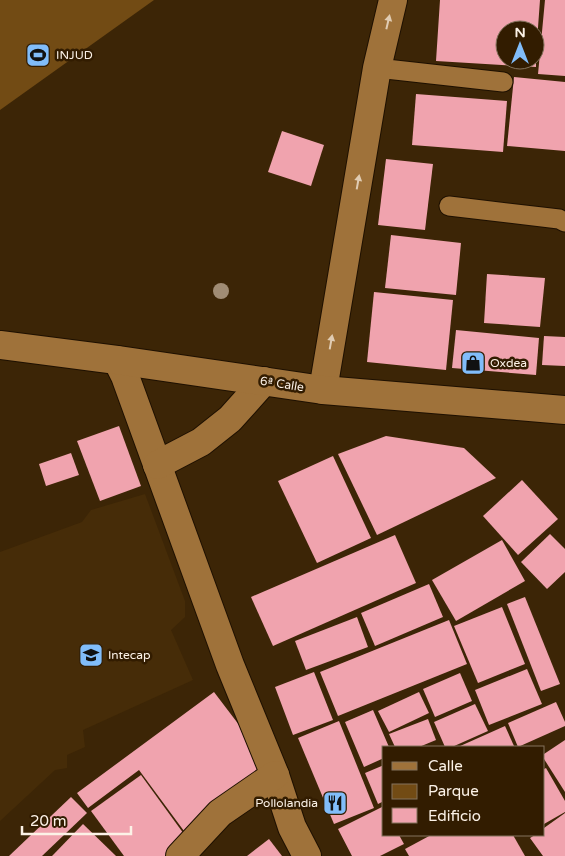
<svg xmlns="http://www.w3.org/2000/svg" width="565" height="856" font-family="'Varela Round',sans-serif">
  <rect width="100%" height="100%" fill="#3c2506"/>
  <path fill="#462c08" d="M 145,494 L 185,601 L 185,617 L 171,630 L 193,680 L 83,730 L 85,747 L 67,755 L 67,768 L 55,770 L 0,821 L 0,552 L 82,522 L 91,510 Z"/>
  <path fill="#724b14" d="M 0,0 L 154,0 L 0,110 Z"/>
  <g fill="#f0a3ae">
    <path d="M 440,0 L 540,0 L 536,55 L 535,55 L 535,30 L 505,30 L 505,60 L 536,60 L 536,67 L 436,61 Z"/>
    <path d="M 545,0 L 565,0 L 565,76 L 538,74 Z"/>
    <path d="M 514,77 L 565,82 L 565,151 L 507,146 Z"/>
    <path d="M 416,94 L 507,101 L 503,152 L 412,145 Z"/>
    <path d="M 282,131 L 324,145 L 311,186 L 268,172 Z"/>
    <path d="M 386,159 L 433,164 L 425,230 L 378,225 Z"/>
    <path d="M 391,235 L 461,243 L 456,295 L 385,288 Z"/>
    <path d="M 487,274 L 545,278 L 540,327 L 484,323 Z"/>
    <path d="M 374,292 L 453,300 L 446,370 L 367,362 Z"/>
    <path d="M 456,330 L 539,338 L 536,375 L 452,368 Z"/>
    <path d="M 544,336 L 565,337 L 565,366 L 542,365 Z"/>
    <path d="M 119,426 L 141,486 L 100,501 L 77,441 Z"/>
    <path d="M 386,436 L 464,448 L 496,478 L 377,535 L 338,454 Z"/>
    <path d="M 71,453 L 79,475 L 46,486 L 39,464 Z"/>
    <path d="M 333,456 L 371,538 L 317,563 L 278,481 Z"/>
    <path d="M 522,480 L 558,519 L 518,555 L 483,516 Z"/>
    <path d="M 550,534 L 565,549 L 565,572 L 547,589 L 521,562 Z"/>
    <path d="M 395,535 L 416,583 L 273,646 L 251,597 Z"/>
    <path d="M 502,540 L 525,581 L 456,621 L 432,580 Z"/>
    <path d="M 429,584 L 443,617 L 375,646 L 361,613 Z"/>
    <path d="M 525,597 L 560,684 L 541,691 L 507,604 Z"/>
    <path d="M 502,607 L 525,664 L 478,683 L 454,626 Z"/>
    <path d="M 357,617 L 368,647 L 306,670 L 295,641 Z"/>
    <path d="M 449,620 L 467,664 L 338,716 L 320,672 Z"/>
    <path d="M 527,669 L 542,704 L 489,725 L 475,690 Z"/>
    <path d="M 314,672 L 333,720 L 293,735 L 275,687 Z"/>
    <path d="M 460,673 L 472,701 L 435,717 L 423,689 Z"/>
    <path d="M 214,692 L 271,767 L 184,831 L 139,770 L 88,808 L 77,793 Z"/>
    <path d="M 419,692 L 429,713 L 389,732 L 378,711 Z"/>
    <path d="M 556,702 L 565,722 L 565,726 L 518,747 L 508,723 Z"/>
    <path d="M 475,704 L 488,731 L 452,747 L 445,747 L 434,722 Z"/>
    <path d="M 373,710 L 389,747 L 384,747 L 384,758 L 364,767 L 345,722 Z"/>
    <path d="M 428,719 L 436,740 L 419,747 L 395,747 L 389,734 Z"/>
    <path d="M 339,721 L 374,808 L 334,824 L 298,738 Z"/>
    <path d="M 505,726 L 514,746 L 512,747 L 458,747 Z"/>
    <path d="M 565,740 L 565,792 L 544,759 L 544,754 Z"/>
    <path d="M 384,765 L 384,801 L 378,804 L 365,773 Z"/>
    <path d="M 546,768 L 565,801 L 565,812 L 544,824 L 544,769 Z"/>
    <path d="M 141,775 L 189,841 L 168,856 L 124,856 L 91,811 Z"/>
    <path d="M 71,797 L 87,813 L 42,856 L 9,856 Z"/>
    <path d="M 384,806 L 384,835 L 399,835 L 404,844 L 380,856 L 352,856 L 338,829 Z"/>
    <path d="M 565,813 L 565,856 L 543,856 L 530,838 L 535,835 L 544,835 L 544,828 Z"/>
    <path d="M 83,824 L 116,856 L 52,856 Z"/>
    <path d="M 431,835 L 513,835 L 525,856 L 409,856 L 405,849 Z"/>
    <path d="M 269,839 L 282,856 L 247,856 Z"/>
  </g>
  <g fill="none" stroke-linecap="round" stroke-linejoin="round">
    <g stroke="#1e1001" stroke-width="21">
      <g id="service">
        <path d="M 377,68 L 503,82"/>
        <path d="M 449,206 L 559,219 L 565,222"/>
      </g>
    </g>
    <g stroke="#1e1001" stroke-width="30">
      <g id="minor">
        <path d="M 117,360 L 125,376 L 230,665 L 275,775 L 292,827 L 307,856"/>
        <path d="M 323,390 L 377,68 L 393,0"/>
        <path d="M 157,465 L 201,442 L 230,419 L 264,381"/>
        <path d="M 180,856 L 220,813 L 275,775"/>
      </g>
    </g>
    <g stroke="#1e1001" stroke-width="30">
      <path id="secondary" d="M 0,345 L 117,360 L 323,390 L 565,410"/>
    </g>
    <use href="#service" stroke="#9f723a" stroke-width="19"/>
    <use href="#minor" stroke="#9f723a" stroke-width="28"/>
    <use href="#secondary" stroke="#9f723a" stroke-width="28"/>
  </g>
  <circle fill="#a08c74" cx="221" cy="291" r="8"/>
  <defs><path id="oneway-solid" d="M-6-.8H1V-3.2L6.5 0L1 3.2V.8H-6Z" transform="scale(1.25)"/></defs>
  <g fill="#e0ccb3">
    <use href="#oneway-solid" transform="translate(388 22) rotate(-77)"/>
    <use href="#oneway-solid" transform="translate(358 182) rotate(-80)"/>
    <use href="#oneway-solid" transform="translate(331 342) rotate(-80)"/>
  </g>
  <defs>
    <g id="stadium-square" transform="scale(1.25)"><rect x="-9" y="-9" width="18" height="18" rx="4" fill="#81bdfa" stroke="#321c00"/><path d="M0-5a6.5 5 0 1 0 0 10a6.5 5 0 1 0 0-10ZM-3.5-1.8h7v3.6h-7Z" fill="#111"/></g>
    <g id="shop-square" transform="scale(1.25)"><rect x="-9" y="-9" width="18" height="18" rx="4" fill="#81bdfa" stroke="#321c00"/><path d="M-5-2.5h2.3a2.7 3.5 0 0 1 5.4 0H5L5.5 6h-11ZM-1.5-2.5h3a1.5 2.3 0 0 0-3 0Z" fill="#111"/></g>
    <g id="university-square" transform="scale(1.25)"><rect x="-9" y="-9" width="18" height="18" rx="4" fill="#81bdfa" stroke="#321c00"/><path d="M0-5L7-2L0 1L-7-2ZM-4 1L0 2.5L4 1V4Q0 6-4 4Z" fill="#111"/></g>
    <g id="restaurant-square" transform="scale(1.25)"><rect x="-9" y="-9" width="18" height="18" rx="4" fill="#81bdfa" stroke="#321c00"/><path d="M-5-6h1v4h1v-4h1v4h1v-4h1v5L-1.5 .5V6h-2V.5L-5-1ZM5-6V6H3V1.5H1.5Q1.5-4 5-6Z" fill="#111"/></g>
  </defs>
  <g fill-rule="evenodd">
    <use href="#stadium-square" x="38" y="55"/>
    <use href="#shop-square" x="473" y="363"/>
    <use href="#university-square" x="91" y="655"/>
    <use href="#restaurant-square" x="335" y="803"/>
  </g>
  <g text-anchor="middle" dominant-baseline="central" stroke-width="5" stroke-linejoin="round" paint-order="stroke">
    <g font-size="12" fill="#fcf2e7" stroke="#321c00" text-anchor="start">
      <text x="56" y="55">INJUD</text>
      <text x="490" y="363">Oxdea</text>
      <text x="108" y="655">Intecap</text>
      <text x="318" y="803" text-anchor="end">Pollolandia</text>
    </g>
    <g font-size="12" fill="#fcf2e7" stroke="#321c00">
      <text transform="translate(282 384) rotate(9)">6ª Calle</text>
    </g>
  </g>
  <rect x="382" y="746" width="162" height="90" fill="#321c00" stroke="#83725c"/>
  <rect x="392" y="762" width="25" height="8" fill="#9f723a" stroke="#83725c"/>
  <text x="428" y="771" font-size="15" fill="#fcf2e7">Calle</text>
  <rect x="392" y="784" width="25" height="15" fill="#724b14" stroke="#83725c"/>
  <text x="428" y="796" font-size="15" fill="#fcf2e7">Parque</text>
  <rect x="392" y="808" width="25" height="15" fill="#f0a3ae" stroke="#83725c"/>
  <text x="428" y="821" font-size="15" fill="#fcf2e7">Edificio</text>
  <g transform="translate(520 45)"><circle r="24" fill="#321c00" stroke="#83725c"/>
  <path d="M0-4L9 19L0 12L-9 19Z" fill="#81bdfa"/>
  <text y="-8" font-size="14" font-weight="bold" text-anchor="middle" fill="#fcf2e7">N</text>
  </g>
  <path d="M22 826v8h109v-8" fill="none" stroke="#fcf2e7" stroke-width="2.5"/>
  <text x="30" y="826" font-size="15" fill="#fcf2e7" stroke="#321c00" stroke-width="4" paint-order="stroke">20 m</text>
</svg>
